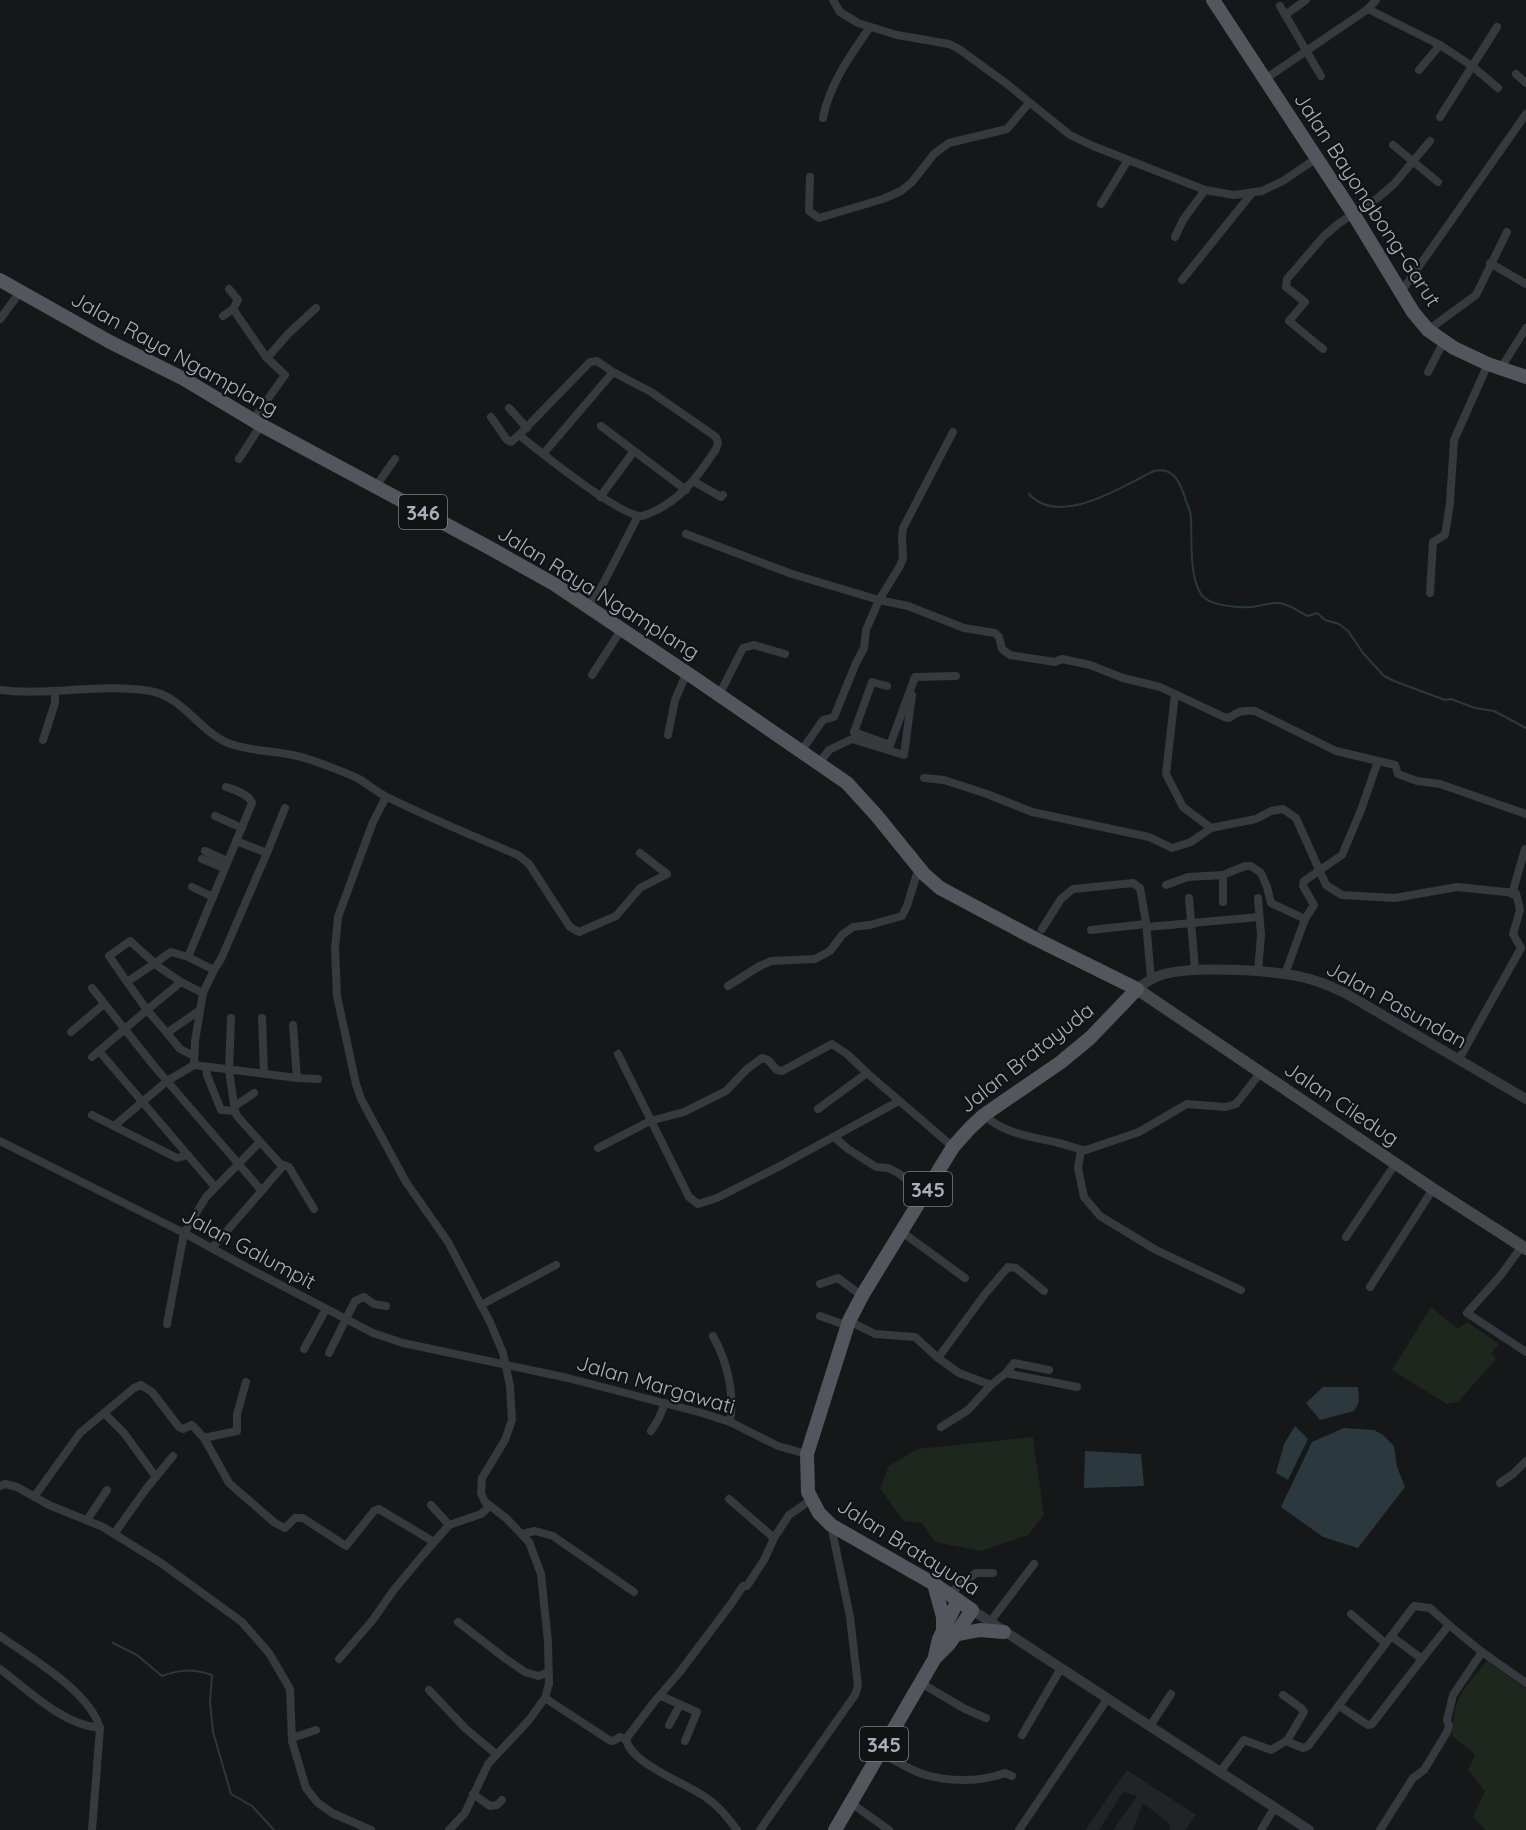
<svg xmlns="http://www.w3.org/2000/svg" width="1526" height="1830" font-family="Quicksand,sans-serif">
  <rect width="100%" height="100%" fill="#161719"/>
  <path fill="#222326" d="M 1127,1770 L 1196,1815 L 1185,1830 L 1170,1830 L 1170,1824 L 1143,1803 L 1133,1830 L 1113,1830 L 1137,1796 L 1123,1792 L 1099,1830 L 1085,1830 Z"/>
  <g fill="#1e271e">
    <path d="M 1431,1307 L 1458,1329 L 1467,1322 L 1499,1344 L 1491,1354 L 1496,1359 L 1458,1402 L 1447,1404 L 1392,1370 Z"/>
    <path d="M 1033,1437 L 1044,1515 L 1028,1535 L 981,1551 L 935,1542 L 922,1523 L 903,1521 L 880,1488 L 889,1466 L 917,1449 Z"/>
    <path d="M 1487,1661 L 1526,1689 L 1526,1830 L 1485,1830 L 1473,1817 L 1485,1791 L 1468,1770 L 1475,1754 L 1452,1736 C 1454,1696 1462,1691 1487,1661 Z"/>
  </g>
  <g fill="#2b393e">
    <path d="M 1323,1387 L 1358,1387 L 1359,1402 L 1354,1411 L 1320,1420 L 1306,1403 Z"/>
    <path d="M 1295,1426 L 1308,1439 L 1288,1480 L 1276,1473 L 1284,1444 Z"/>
    <path d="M 1344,1428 L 1374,1430 L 1383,1435 L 1394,1446 L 1397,1467 L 1405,1487 L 1358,1548 L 1323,1537 L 1281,1507 L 1312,1442 Z"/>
    <path d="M 1085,1451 L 1141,1454 L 1144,1486 L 1084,1488 Z"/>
  </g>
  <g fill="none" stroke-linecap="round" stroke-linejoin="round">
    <g stroke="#2b393e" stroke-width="2">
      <path d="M 1029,494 C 1060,528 1122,486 1154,471 C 1174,466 1181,484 1186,501 C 1188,506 1191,512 1191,518 C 1192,539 1189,576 1201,594 C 1208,606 1240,608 1252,607 C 1261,606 1270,602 1279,603 C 1290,604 1298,612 1308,616 L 1317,613 L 1325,620 L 1339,624 L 1348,631 L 1363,653 L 1384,676 L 1394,681 L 1445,700 L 1451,699 L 1475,708 L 1494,711 L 1526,728"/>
      <path d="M 113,1643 L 137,1655 L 162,1676 C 180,1669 193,1669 212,1675 L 210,1702 L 213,1732 L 231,1794 L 252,1806 L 274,1830"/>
    </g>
    <g stroke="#37393e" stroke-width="8">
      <path d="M 833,0 L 840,12 L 858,23 L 897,35 L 949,44 L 959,49 L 1007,84 L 1070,135 L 1093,146 L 1205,190 L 1234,195 L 1262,191 L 1283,181 L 1317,158"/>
      <path d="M 1280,6 L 1321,76"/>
      <path d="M 1368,9 L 1440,45 L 1472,66 L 1498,88"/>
      <path d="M 1285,15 L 1306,0"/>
      <path d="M 1419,70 L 1440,45"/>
      <path d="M 1516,74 L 1526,83"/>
      <path d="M 1265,79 L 1368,9 L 1376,0"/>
      <path d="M 1440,117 L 1497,27"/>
      <path d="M 823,118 C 829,85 851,54 870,27"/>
      <path d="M 1393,145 L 1438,182"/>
      <path d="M 810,177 L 809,211 L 819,218 L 883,199 L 901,191 L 912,182 L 934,154 L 949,143 L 1007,129 L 1029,103"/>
      <path d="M 1101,204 L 1128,160"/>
      <path d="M 1175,237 L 1183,220 L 1205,190"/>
      <path d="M 1490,263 L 1526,284"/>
      <path d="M 1182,280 L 1252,193"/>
      <path d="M 229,289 L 238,300 L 233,309"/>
      <path d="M 1401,292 L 1526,114"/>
      <path d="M 223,316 L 233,309 L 266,357 L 285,375 L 253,420"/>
      <path d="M 0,319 L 20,292"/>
      <path d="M 1428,330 L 1476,295 L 1507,232"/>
      <path d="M 1323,349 L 1289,321 L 1305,302 L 1286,287 L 1287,279 L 1323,237 L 1338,224 L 1379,197 L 1394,184 L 1430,141"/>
      <path d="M 267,358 L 288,334 L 316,308"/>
      <path d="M 1501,368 L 1526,328"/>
      <path d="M 1428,372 L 1444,341"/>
      <path d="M 509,408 L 527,428"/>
      <path d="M 491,417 L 507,440 L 511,442 L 519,435"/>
      <path d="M 601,426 L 686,490"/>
      <path d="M 544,453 L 613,372 L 651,392 L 716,437 L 718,443 L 716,449 C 700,473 685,495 659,509 C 654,511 648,515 642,516 C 621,517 539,451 519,435 L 590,362 L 597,361 L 613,372"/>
      <path d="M 239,459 L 261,425"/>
      <path d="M 693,481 L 721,497 L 723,495"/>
      <path d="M 376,486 L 395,459"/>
      <path d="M 600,497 L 634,451"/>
      <path d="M 686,534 L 792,574 L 879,600 L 908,606 L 964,628 L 995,633 L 999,637 L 1002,649 L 1010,655 L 1055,662 L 1062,659 L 1090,665 L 1123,678 L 1160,687 L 1224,717 L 1229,718 C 1238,711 1244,710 1255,711 L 1336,751 L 1395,765 L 1398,774 L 1417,781 L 1440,784 L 1526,814"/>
      <path d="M 1430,593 L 1433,542 L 1445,535 L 1450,503 L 1454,440 L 1488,364"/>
      <path d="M 588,607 L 603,584 L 638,516"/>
      <path d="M 592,675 L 621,630"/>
      <path d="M 887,686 L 872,682 L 854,732 L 890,745 L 915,677 L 956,676"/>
      <path d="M 0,690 C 50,696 100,683 150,691 C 182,696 199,731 228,743 C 254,753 282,750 308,759 C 325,765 343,771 359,779 C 369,785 378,793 389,798 C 432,819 475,837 518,855 L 529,864 L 570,927 L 579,932 L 616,916 L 640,888 L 667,874 L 640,853"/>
      <path d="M 1175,694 L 1166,774 L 1183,807 L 1211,828"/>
      <path d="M 719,695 L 743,648 L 754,645 L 785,654"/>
      <path d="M 668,735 L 675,700 L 687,672"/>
      <path d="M 43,740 L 55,703 L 55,692"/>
      <path d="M 802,750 L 823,720 L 834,717 L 856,663 L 864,648 L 866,630 L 879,600 L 900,566 L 903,558 L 902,537 L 903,528 L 953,432"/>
      <path d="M 820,762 L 829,750 L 852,739 L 904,755 L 912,695"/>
      <path d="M 924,778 L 944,780 L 987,794 L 1032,812 L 1149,837 L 1172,848 L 1191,842 L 1211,828 L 1256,819 L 1271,811 L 1283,809 L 1296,818 L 1326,885 L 1342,895 L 1395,898 L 1457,887 L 1516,893 L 1520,910 L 1513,934 L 1521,948 L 1459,1059"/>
      <path d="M 386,797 L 373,822 L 338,917 L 335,948 L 337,996 L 356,1084 L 361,1099 L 406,1182 L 448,1242 L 490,1322 L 503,1353 L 510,1386 L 512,1420 L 505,1440 L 482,1478 L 481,1493 L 485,1502 L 506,1518 L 529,1542 L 541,1574 L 548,1642 L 549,1684 L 545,1698 L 529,1720 L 488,1764 L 465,1813 L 449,1830"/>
      <path d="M 215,816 L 242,828"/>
      <path d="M 205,851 L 227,861"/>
      <path d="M 267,853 L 285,808"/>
      <path d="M 202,859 L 224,868"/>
      <path d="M 1166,885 L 1188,877 L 1223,875 L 1245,866 L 1251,866 L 1261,873 L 1267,887 L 1271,903 L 1305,919"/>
      <path d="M 192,887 L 213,897"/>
      <path d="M 1512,894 L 1525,849"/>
      <path d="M 1189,898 L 1195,969"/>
      <path d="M 1258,898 L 1261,935 L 1258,972"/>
      <path d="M 1223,902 L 1223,875"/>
      <path d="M 1147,927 L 1259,917"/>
      <path d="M 1042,929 L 1061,899 L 1073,889 L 1133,883 L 1140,888 L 1146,922 L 1151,978"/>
      <path d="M 1091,930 L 1146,924"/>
      <path d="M 214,970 L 221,959 L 267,853 L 236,841"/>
      <path d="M 1285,974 L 1305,919 L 1314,905 L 1303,886 L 1304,881 L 1342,855 L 1361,810 L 1378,761"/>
      <path d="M 127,982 L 109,956 L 130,941 L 159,967 L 181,982 L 147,1010 L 167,1033 L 200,1010"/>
      <path d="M 181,982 L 203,993"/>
      <path d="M 728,986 L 758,967 L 771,961 L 815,959 L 830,951 L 842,935 L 853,927 L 870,925 L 902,916 L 907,906 L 919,867"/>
      <path d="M 92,988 L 154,1066 L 261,1190"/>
      <path d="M 231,1018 L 229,1071 L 235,1111 L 237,1116 L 282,1166"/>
      <path d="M 262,1018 L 264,1073"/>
      <path d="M 71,1032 L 104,1004"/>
      <path d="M 167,1033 L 180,1049 L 194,1056"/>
      <path d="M 99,1051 L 215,1187"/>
      <path d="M 618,1054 L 689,1197 L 698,1204 L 717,1198 L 780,1166 L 899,1101"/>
      <path d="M 92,1057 L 147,1010 L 127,982 L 171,952 L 188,957"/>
      <path d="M 194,1065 L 195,1041 L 203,993 L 214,970 L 188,957 L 252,803 C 249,794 235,790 226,787"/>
      <path d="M 206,1067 L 207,1075 L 221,1110 L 235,1111"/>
      <path d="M 297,1078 L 318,1079"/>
      <path d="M 235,1106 L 254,1093"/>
      <path d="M 818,1109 L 867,1073 L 953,1147"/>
      <path d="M 92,1115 L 177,1158 L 188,1155"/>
      <path d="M 984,1115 C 1006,1135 1031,1136 1059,1143 C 1068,1145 1077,1150 1086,1150 L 1139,1132 L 1187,1104 L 1226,1107 L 1236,1104 L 1261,1072"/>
      <path d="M 114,1126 L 167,1081 L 194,1065 L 297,1078 L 293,1025"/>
      <path d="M 834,1137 L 848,1149 L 876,1167 L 888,1168 L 898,1173 L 925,1193"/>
      <path d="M 0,1141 L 184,1233 L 248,1268 L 373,1333 L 403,1343 L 568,1378 L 702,1413 L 730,1422 L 778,1446 L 807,1454"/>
      <path d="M 598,1148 L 650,1121 L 684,1112 L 726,1091 L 747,1069 L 762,1058 L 768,1060 L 777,1070 L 782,1071 L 832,1044 L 847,1054 L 867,1073"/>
      <path d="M 1081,1150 L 1078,1168 L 1084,1197 L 1100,1216 L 1156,1250 L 1241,1290"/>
      <path d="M 902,1232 L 965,1278"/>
      <path d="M 1346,1237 L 1396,1163"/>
      <path d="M 1522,1246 L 1501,1275 L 1467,1313 L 1526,1352"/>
      <path d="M 212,1248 L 284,1165 L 289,1167 L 314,1209"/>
      <path d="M 820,1284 L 838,1278 L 862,1296"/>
      <path d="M 1370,1287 L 1433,1189"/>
      <path d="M 481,1305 L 556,1265"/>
      <path d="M 820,1316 L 848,1326"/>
      <path d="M 849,1321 L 875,1334 L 915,1337 L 938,1358 L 959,1373 L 991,1385 L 968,1410 L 941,1427"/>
      <path d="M 167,1324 L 184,1233 L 206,1197 L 260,1142"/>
      <path d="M 713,1336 C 727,1361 735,1394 730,1422"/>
      <path d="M 304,1349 L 326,1309"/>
      <path d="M 329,1353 L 355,1301 L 364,1297 L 374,1304 L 386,1306"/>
      <path d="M 938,1358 L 985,1294 L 1008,1267 L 1016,1268 L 1044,1291"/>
      <path d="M 1006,1373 L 1014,1363 L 1049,1370"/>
      <path d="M 991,1385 L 1006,1373 L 1077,1387"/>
      <path d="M 104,1413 L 124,1433 L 156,1477"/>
      <path d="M 651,1431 L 659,1418 L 665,1403"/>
      <path d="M 204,1438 L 229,1483 L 275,1523 L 285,1528 L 295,1518 L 303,1518 L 346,1546 L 374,1511 L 379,1509 L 434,1542"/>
      <path d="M 1500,1483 L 1513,1474 L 1526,1461"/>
      <path d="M 0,1486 L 5,1484 L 17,1487 L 49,1505 L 103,1527 L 161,1563 L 242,1622 L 269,1653 L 290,1689 L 292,1741 L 306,1788 L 317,1802 L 332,1813 L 371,1830"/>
      <path d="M 34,1497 L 80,1433 L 134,1388 L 141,1385 L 152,1392 L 179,1427 L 183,1429 L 192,1425 L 204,1438 L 237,1431 L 237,1414 L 246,1382"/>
      <path d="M 729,1499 L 774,1538 L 789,1515 L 811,1500"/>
      <path d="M 431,1505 L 449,1525 L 481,1514 L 490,1506"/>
      <path d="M 87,1520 L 107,1490"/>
      <path d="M 114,1534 L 146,1489 L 173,1456"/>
      <path d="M 522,1534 L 535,1531 L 553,1536 L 634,1592"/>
      <path d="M 949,1594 L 976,1573 L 993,1573"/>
      <path d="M 1351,1614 L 1385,1643"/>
      <path d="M 458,1622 L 506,1659 L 525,1672 L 538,1676 L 549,1672"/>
      <path d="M 990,1622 L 1034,1564"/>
      <path d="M 0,1636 C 31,1658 89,1691 100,1728 L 92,1830"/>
      <path d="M 339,1659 L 372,1621 L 393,1591 L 422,1556 L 449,1525"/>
      <path d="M 1422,1659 L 1449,1625 L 1482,1652 L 1526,1683"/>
      <path d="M 0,1669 C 29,1691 63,1725 100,1728"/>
      <path d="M 921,1683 L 965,1709 L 986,1718"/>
      <path d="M 429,1690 L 466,1729 L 496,1754"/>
      <path d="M 1283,1695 L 1301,1708 L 1304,1712 L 1287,1741"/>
      <path d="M 661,1696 L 697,1712 L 685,1741"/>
      <path d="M 545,1698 L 609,1740 L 613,1741 L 620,1737 L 626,1739"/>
      <path d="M 1339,1706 L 1368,1725 L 1372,1724 L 1422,1659 L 1391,1636"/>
      <path d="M 669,1725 L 680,1705"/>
      <path d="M 1150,1726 L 1171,1694"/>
      <path d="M 1022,1735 L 1061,1668"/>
      <path d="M 292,1738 L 316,1730"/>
      <path d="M 626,1739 L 654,1702 L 679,1673 L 731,1604 L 743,1586 L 747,1586 L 764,1560 L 774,1538"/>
      <path d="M 626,1739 C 630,1764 689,1784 708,1799 C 720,1807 729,1819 737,1830"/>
      <path d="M 880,1752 C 895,1760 910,1771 926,1775 C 951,1782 981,1782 1005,1773 L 1012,1776"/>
      <path d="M 1220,1772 L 1244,1740 L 1271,1750 L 1286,1741 L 1303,1748 L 1308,1746 L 1414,1606 L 1430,1608 L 1449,1625"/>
      <path d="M 473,1794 L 490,1806 L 497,1805 L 502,1800"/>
      <path d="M 851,1803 L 889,1830"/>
      <path d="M 760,1830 L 843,1712 L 855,1695 L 858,1686 L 850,1617 L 831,1525"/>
      <path d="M 1019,1830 L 1108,1698"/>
      <path d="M 1261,1830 L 1275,1807"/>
      <path d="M 1380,1830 L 1413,1778 L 1424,1770 L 1447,1732 L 1449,1726 L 1447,1720 L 1453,1695 L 1482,1652"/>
    </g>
    <g stroke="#37393e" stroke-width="10">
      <path d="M 1137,989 C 1145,983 1152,978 1161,975 C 1192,965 1274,970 1306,978 C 1320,981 1332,987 1345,993 L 1526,1099"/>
      <path d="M 972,1610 L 1309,1830"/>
    </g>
    <path stroke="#45494e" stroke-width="12" d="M 1137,989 L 1433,1189 L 1526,1249"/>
    <g stroke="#53575d" stroke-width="14">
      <path d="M 1213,0 L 1354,215 L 1413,312 L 1428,330 L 1454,348 L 1488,364 L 1526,377"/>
      <path d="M 0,280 L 110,342 L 184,379 L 261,425 L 488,547 L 554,584 L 693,677 L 847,783 L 877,816 L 924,874 L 940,888 L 1030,936 L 1137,989 L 1090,1038 L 1061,1062 L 984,1115 L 970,1128 L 953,1147 L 863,1294 L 849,1321 L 807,1454 L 808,1492 L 819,1513 L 831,1525 L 934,1584 L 972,1610 L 949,1644 L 935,1658 L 835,1830"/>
      <path d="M 934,1584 L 943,1617 L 943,1629"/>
      <path d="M 954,1635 L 980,1630 L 1004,1632"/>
      <path d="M 935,1656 L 939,1639 L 958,1600"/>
    </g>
  </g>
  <g text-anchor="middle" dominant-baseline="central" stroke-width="4.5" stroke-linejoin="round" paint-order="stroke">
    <g fill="#111214" stroke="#7a8188" stroke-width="1.5">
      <rect x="399" y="495" width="48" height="34" rx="4.5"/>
      <rect x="904" y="1172" width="48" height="34" rx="4.5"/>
      <rect x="860" y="1727" width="48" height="34" rx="4.5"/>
    </g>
    <g font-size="20" font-weight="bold" fill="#a7b0ba">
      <text x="423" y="512">346</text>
      <text x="928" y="1189">345</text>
      <text x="884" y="1744">345</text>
    </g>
    <g font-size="21" fill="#a7b0ba" stroke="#111214">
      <text transform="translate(1368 199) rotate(57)">Jalan Bayongbong-Garut</text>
      <text transform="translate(175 353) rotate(29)">Jalan Raya Ngamplang</text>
      <text transform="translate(599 592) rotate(32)">Jalan Raya Ngamplang</text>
      <text transform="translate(1397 1004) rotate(29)">Jalan Pasundan</text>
      <text transform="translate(1026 1057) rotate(-38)">Jalan Bratayuda</text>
      <text transform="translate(1342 1103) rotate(34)">Jalan Ciledug</text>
      <text transform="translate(249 1248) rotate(28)">Jalan Galumpit</text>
      <text transform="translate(656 1384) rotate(16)">Jalan Margawati</text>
      <text transform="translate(909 1546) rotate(32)">Jalan Bratayuda</text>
    </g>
  </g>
</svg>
